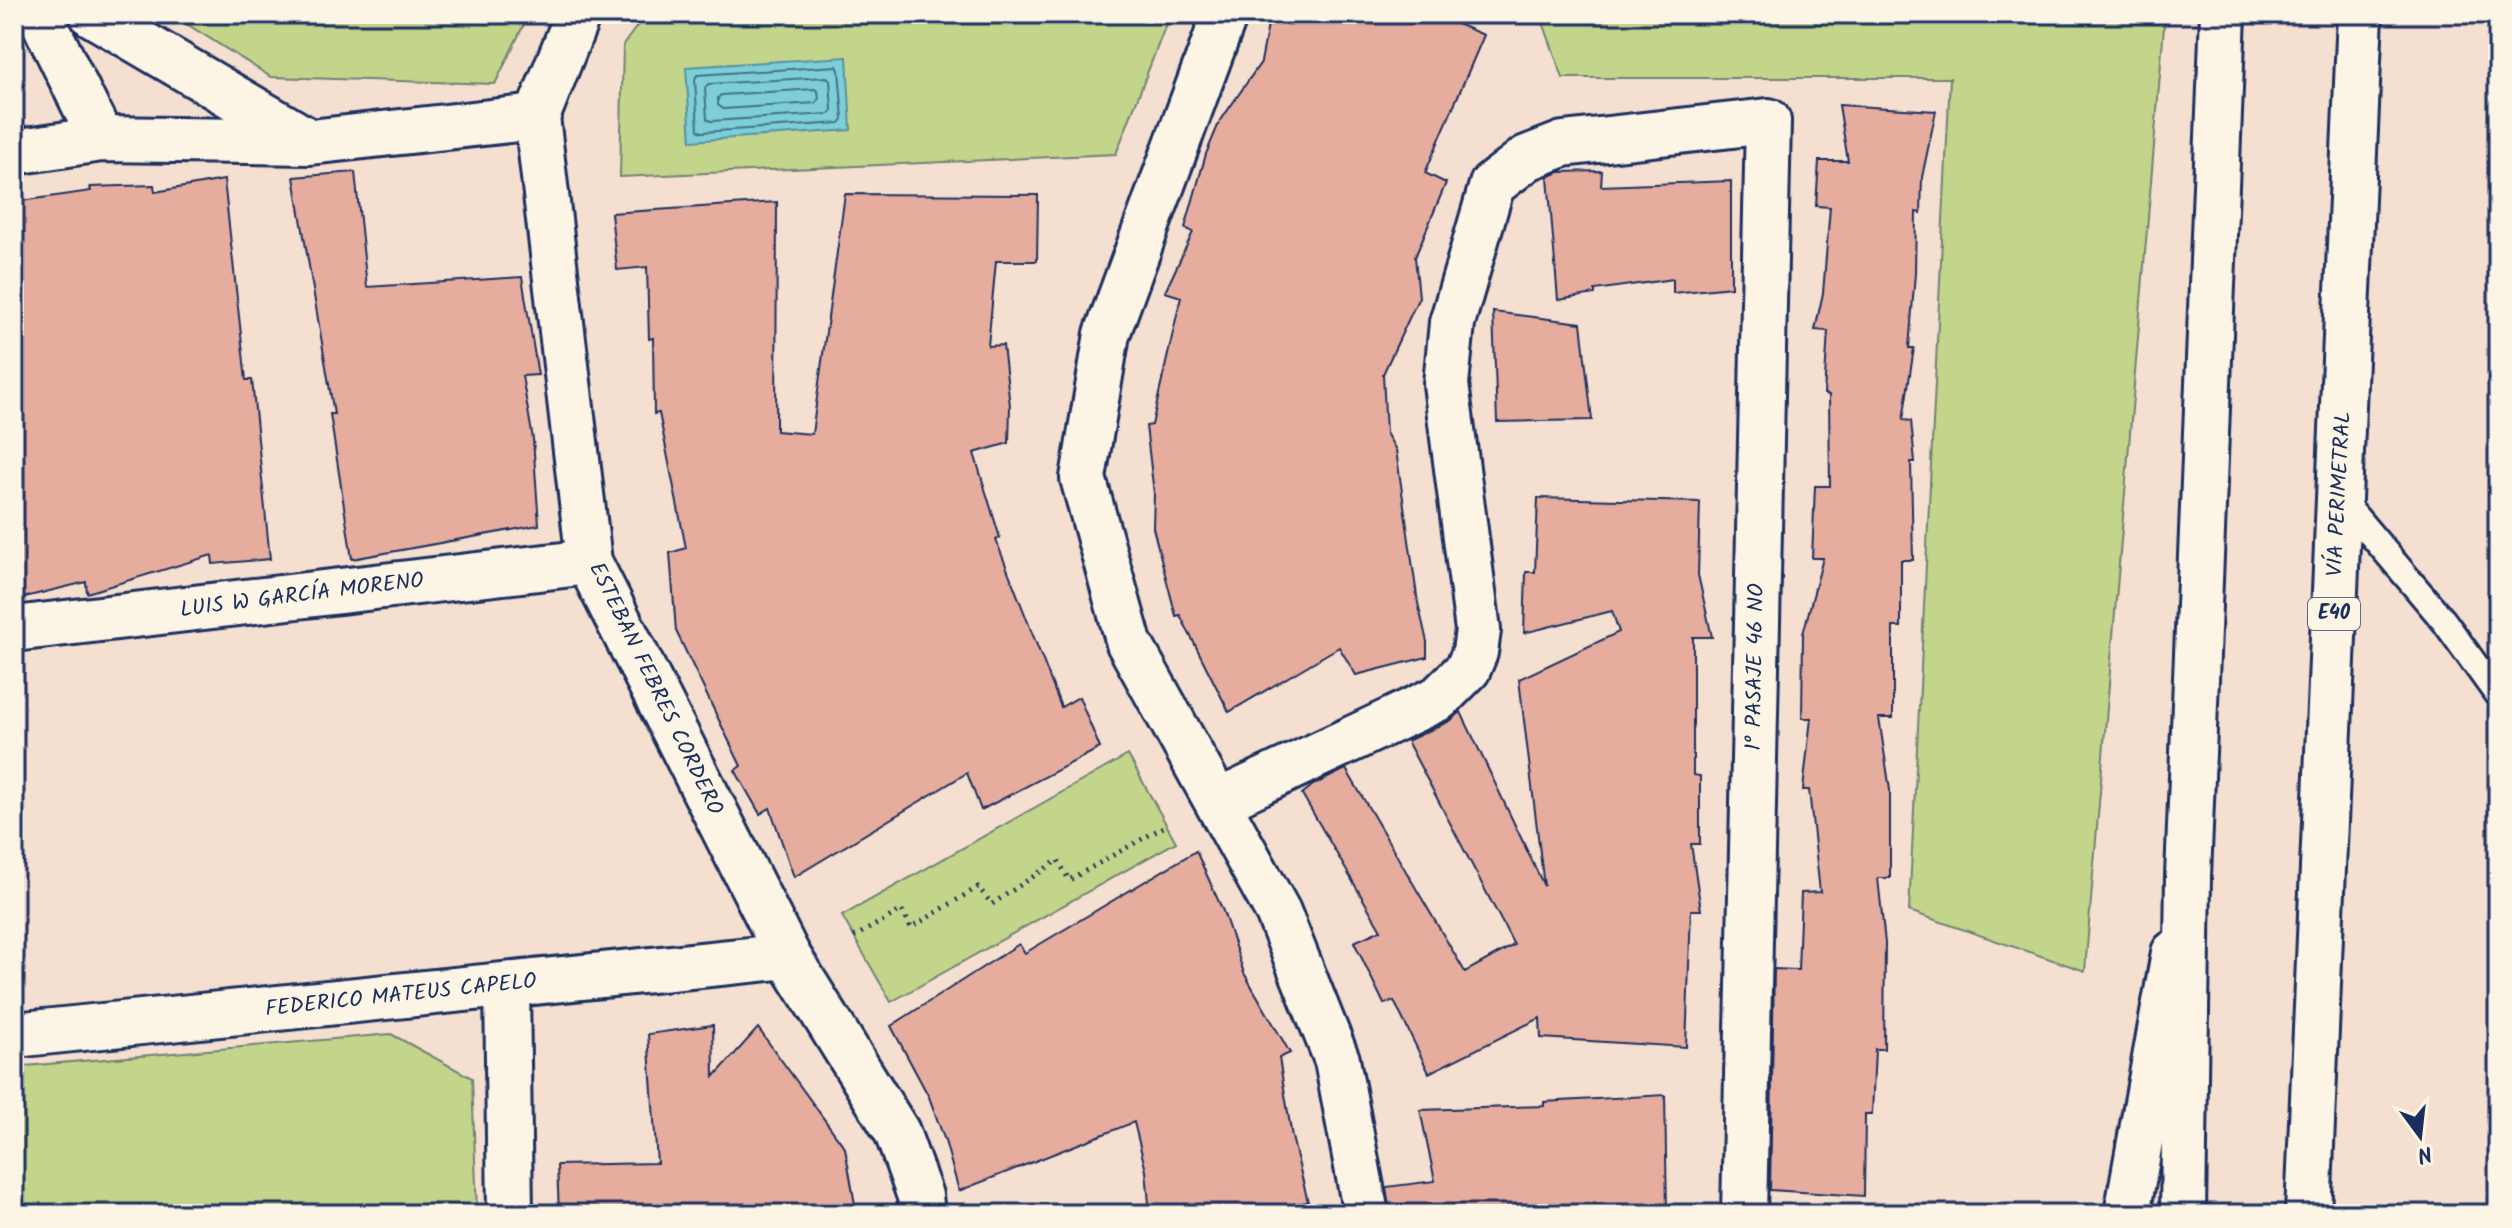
<svg xmlns="http://www.w3.org/2000/svg" width="2512" height="1228" font-family="Kalam,sans-serif">
  <rect width="100%" height="100%" fill="#f5dfd0"/>
  <filter id="ink" filterUnits="userSpaceOnUse"><feTurbulence type="fractalNoise" baseFrequency=".0125" numOctaves="2"/><feDisplacementMap in="SourceGraphic" scale="16" xChannelSelector="R" yChannelSelector="G"/><feConvolveMatrix kernelMatrix="1 2 1 2 8 2 1 2 1" color-interpolation-filters="sRGB"/></filter>
  <g filter="url(#ink)">
    <g fill="#c3d58a" stroke="#6f8274" stroke-width="2">
      <path d="M 171,14 L 529,14 L 495,84 L 271,77 Z"/>
      <path d="M 646,14 L 1170,14 L 1116,154 L 620,177 L 623,45 Z"/>
      <path d="M 1540,14 L 2165,14 L 2085,971 L 1909,911 L 1950,78 L 1563,78 Z"/>
      <path d="M 1128,755 L 1176,842 L 891,1002 L 842,916 Z"/>
      <path d="M 391,1034 L 472,1078 L 477,1214 L 14,1214 L 14,1067 Z"/>
    </g>
    <path fill="#7dcfd5" stroke="#568fa5" stroke-width="2" d="M 847,57 L 851,130 L 691,141 L 686,67 Z"/>
    <g fill="none" stroke-linecap="round" stroke-linejoin="round">
      <g stroke="#426f8e" stroke-width="2">
        <path d="M 837,66 L 839,70 L 843,119 L 840,123 L 702,132 L 698,130 L 695,79 L 697,75 Z"/>
        <path d="M 827,77 L 830,80 L 832,110 L 829,114 L 711,121 L 707,119 L 705,88 L 708,84 Z"/>
        <path d="M 815,89 L 818,91 L 819,98 L 816,103 L 723,109 L 718,105 L 718,98 L 721,95 Z"/>
      </g>
    </g>
    <g fill="#e6ad9f" stroke="#1b2f5e" stroke-width="2">
      <path d="M 1270,14 L 1433,14 L 1484,35 L 1425,173 L 1446,183 L 1415,257 L 1419,297 L 1383,374 L 1386,433 L 1396,450 L 1418,603 L 1427,642 L 1427,657 L 1356,675 L 1339,647 L 1229,712 L 1180,615 L 1176,616 L 1153,528 L 1154,494 L 1146,426 L 1152,425 L 1181,297 L 1165,292 L 1193,232 L 1185,228 L 1206,154 L 1219,123 L 1261,62 Z"/>
      <path d="M 1839,105 L 1936,111 L 1922,177 L 1921,213 L 1916,212 L 1915,273 L 1909,348 L 1914,348 L 1903,420 L 1911,421 L 1915,462 L 1911,462 L 1913,560 L 1901,560 L 1901,627 L 1893,627 L 1893,718 L 1879,718 L 1890,790 L 1890,878 L 1878,878 L 1885,943 L 1884,1049 L 1875,1049 L 1872,1114 L 1865,1114 L 1864,1196 L 1770,1190 L 1774,969 L 1798,970 L 1801,893 L 1820,892 L 1809,790 L 1803,790 L 1811,718 L 1802,718 L 1803,634 L 1823,558 L 1812,558 L 1815,486 L 1830,486 L 1829,395 L 1824,394 L 1828,331 L 1815,330 L 1823,293 L 1830,207 L 1816,206 L 1819,161 L 1848,161 Z"/>
      <path d="M 1602,171 L 1601,186 L 1731,181 L 1731,287 L 1673,293 L 1673,279 L 1595,290 L 1595,294 L 1558,300 L 1548,177 L 1559,172 Z"/>
      <path d="M 355,172 L 367,287 L 522,277 L 538,375 L 522,376 L 533,439 L 539,525 L 352,559 L 330,414 L 334,414 L 294,177 Z"/>
      <path d="M 224,180 L 246,380 L 252,380 L 270,559 L 213,564 L 212,555 L 87,593 L 86,582 L 21,598 L 14,561 L 14,202 L 91,191 L 90,187 L 154,185 L 155,192 Z"/>
      <path d="M 845,194 L 1038,195 L 1037,261 L 996,261 L 988,346 L 1003,345 L 1010,406 L 1009,443 L 974,453 L 1000,538 L 996,540 L 1061,707 L 1079,697 L 1100,748 L 981,810 L 967,773 L 794,877 L 770,808 L 760,814 L 735,770 L 741,766 L 676,631 L 670,553 L 686,548 L 659,413 L 654,414 L 653,338 L 649,339 L 647,267 L 617,270 L 611,213 L 777,202 L 776,431 L 812,434 Z"/>
      <path d="M 1493,312 L 1581,323 L 1592,420 L 1497,422 Z"/>
      <path d="M 1538,498 L 1700,502 L 1698,575 L 1712,637 L 1693,637 L 1693,775 L 1700,776 L 1700,844 L 1691,844 L 1701,910 L 1691,910 L 1686,1047 L 1541,1038 L 1540,1018 L 1429,1073 L 1394,1001 L 1384,1004 L 1354,942 L 1381,930 L 1302,794 L 1313,785 L 1346,769 L 1465,972 L 1514,945 L 1407,741 L 1450,721 L 1461,712 L 1544,886 L 1519,679 L 1619,632 L 1612,611 L 1524,633 L 1526,572 L 1535,572 Z"/>
      <path d="M 1196,851 L 1223,911 L 1244,973 L 1290,1053 L 1279,1058 L 1292,1137 L 1308,1202 L 1236,1214 L 1150,1214 L 1146,1171 L 1134,1122 L 959,1191 L 945,1141 L 929,1097 L 891,1026 L 1019,944 L 1025,953 Z"/>
      <path d="M 713,1025 L 714,1077 L 758,1028 L 845,1148 L 856,1210 L 795,1207 L 758,1214 L 559,1214 L 557,1165 L 657,1163 L 648,1034 Z"/>
      <path d="M 1665,1095 L 1667,1214 L 1390,1214 L 1386,1187 L 1435,1181 L 1420,1110 L 1544,1106 L 1544,1102 Z"/>
    </g>
    <g fill="none" stroke-linecap="round" stroke-linejoin="round">
      <g stroke="#1b2f5e" stroke-width="30">
        <path id="service" d="M 2340,498 L 2444,621 L 2498,696"/>
      </g>
      <g stroke="#1b2f5e" stroke-width="50">
        <g id="minor">
          <path d="M 40,14 L 101,139"/>
          <path d="M 92,14 L 308,141"/>
          <path d="M 578,14 L 537,117 L 589,562 L 788,956 L 897,1132 L 920,1196 L 922,1214"/>
          <path d="M 1225,14 L 1107,334 L 1083,478 L 1129,643 L 1278,912 L 1337,1060 L 1366,1214"/>
          <path d="M 14,152 L 101,139 L 310,142 L 537,117"/>
          <path d="M 14,629 L 589,562"/>
          <path d="M 1218,802 L 1439,698 L 1468,669 L 1475,652 L 1478,630 L 1446,384 L 1452,323 L 1492,185 L 1527,158 L 1563,144 L 1768,121 L 1744,1214"/>
          <path d="M 507,985 L 510,1214"/>
          <path d="M 14,1035 L 788,956"/>
          <path d="M 2127,1214 L 2174,953"/>
        </g>
      </g>
      <g stroke="#1b2f5e" stroke-width="50">
        <g id="trunk">
          <path d="M 2183,1214 L 2188,876 L 2223,14"/>
          <path d="M 2308,1214 L 2360,14"/>
        </g>
      </g>
      <path stroke="#1b2f5e" stroke-width="5" stroke-dasharray="2 6" stroke-linecap="butt" d="M 854,937 L 902,910 L 911,928 L 978,887 L 992,904 L 1058,860 L 1069,880 L 1167,825"/>
      <use href="#service" stroke="#fcf5e5" stroke-width="24"/>
      <use href="#minor" stroke="#fcf5e5" stroke-width="44"/>
      <use href="#trunk" stroke="#fcf5e5" stroke-width="44"/>
    </g>
  </g>
  <g text-anchor="middle" dominant-baseline="central" stroke-width="6" stroke-linejoin="round" paint-order="stroke">
    <rect fill="#fcf5e5" stroke="#5e6a86" stroke-width="2" x="2308" y="598" width="52" height="32" rx="6"/>
    <g font-size="20" font-weight="bold" fill="#1b2f5e">
      <text x="2334" y="614">E40</text>
    </g>
    <g font-size="22" fill="#1b2f5e" stroke="#fcf5e5">
      <text transform="translate(2340 494) rotate(-87)">VÍA PERIMETRAL</text>
      <text transform="translate(302 596) rotate(-7)">LUIS W GARCÍA MORENO</text>
      <text transform="translate(1756 667) rotate(-89)">1° PASAJE 46 NO</text>
      <text transform="translate(655 689) rotate(64)">ESTEBAN FEBRES CORDERO</text>
      <text transform="translate(401 996) rotate(-6)">FEDERICO MATEUS CAPELO</text>
    </g>
  </g>
  <rect width="2512" height="1228" fill="none" stroke="#fcf5e5" stroke-width="48"/>
  <rect x="24" y="24" width="2464" height="1180" fill="none" stroke="#1b2f5e" stroke-width="3" filter="url(#ink)"/>
  <g transform="translate(2420 1136) rotate(165)" stroke="#fcf5e5" stroke-width="6" paint-order="stroke">
  <path d="M0-6L14 30L0 20L-14 30Z" fill="#1b2f5e"/>
  <text y="-12" font-size="22" font-weight="bold" text-anchor="middle" fill="#1b2f5e">N</text>
  </g>
</svg>
